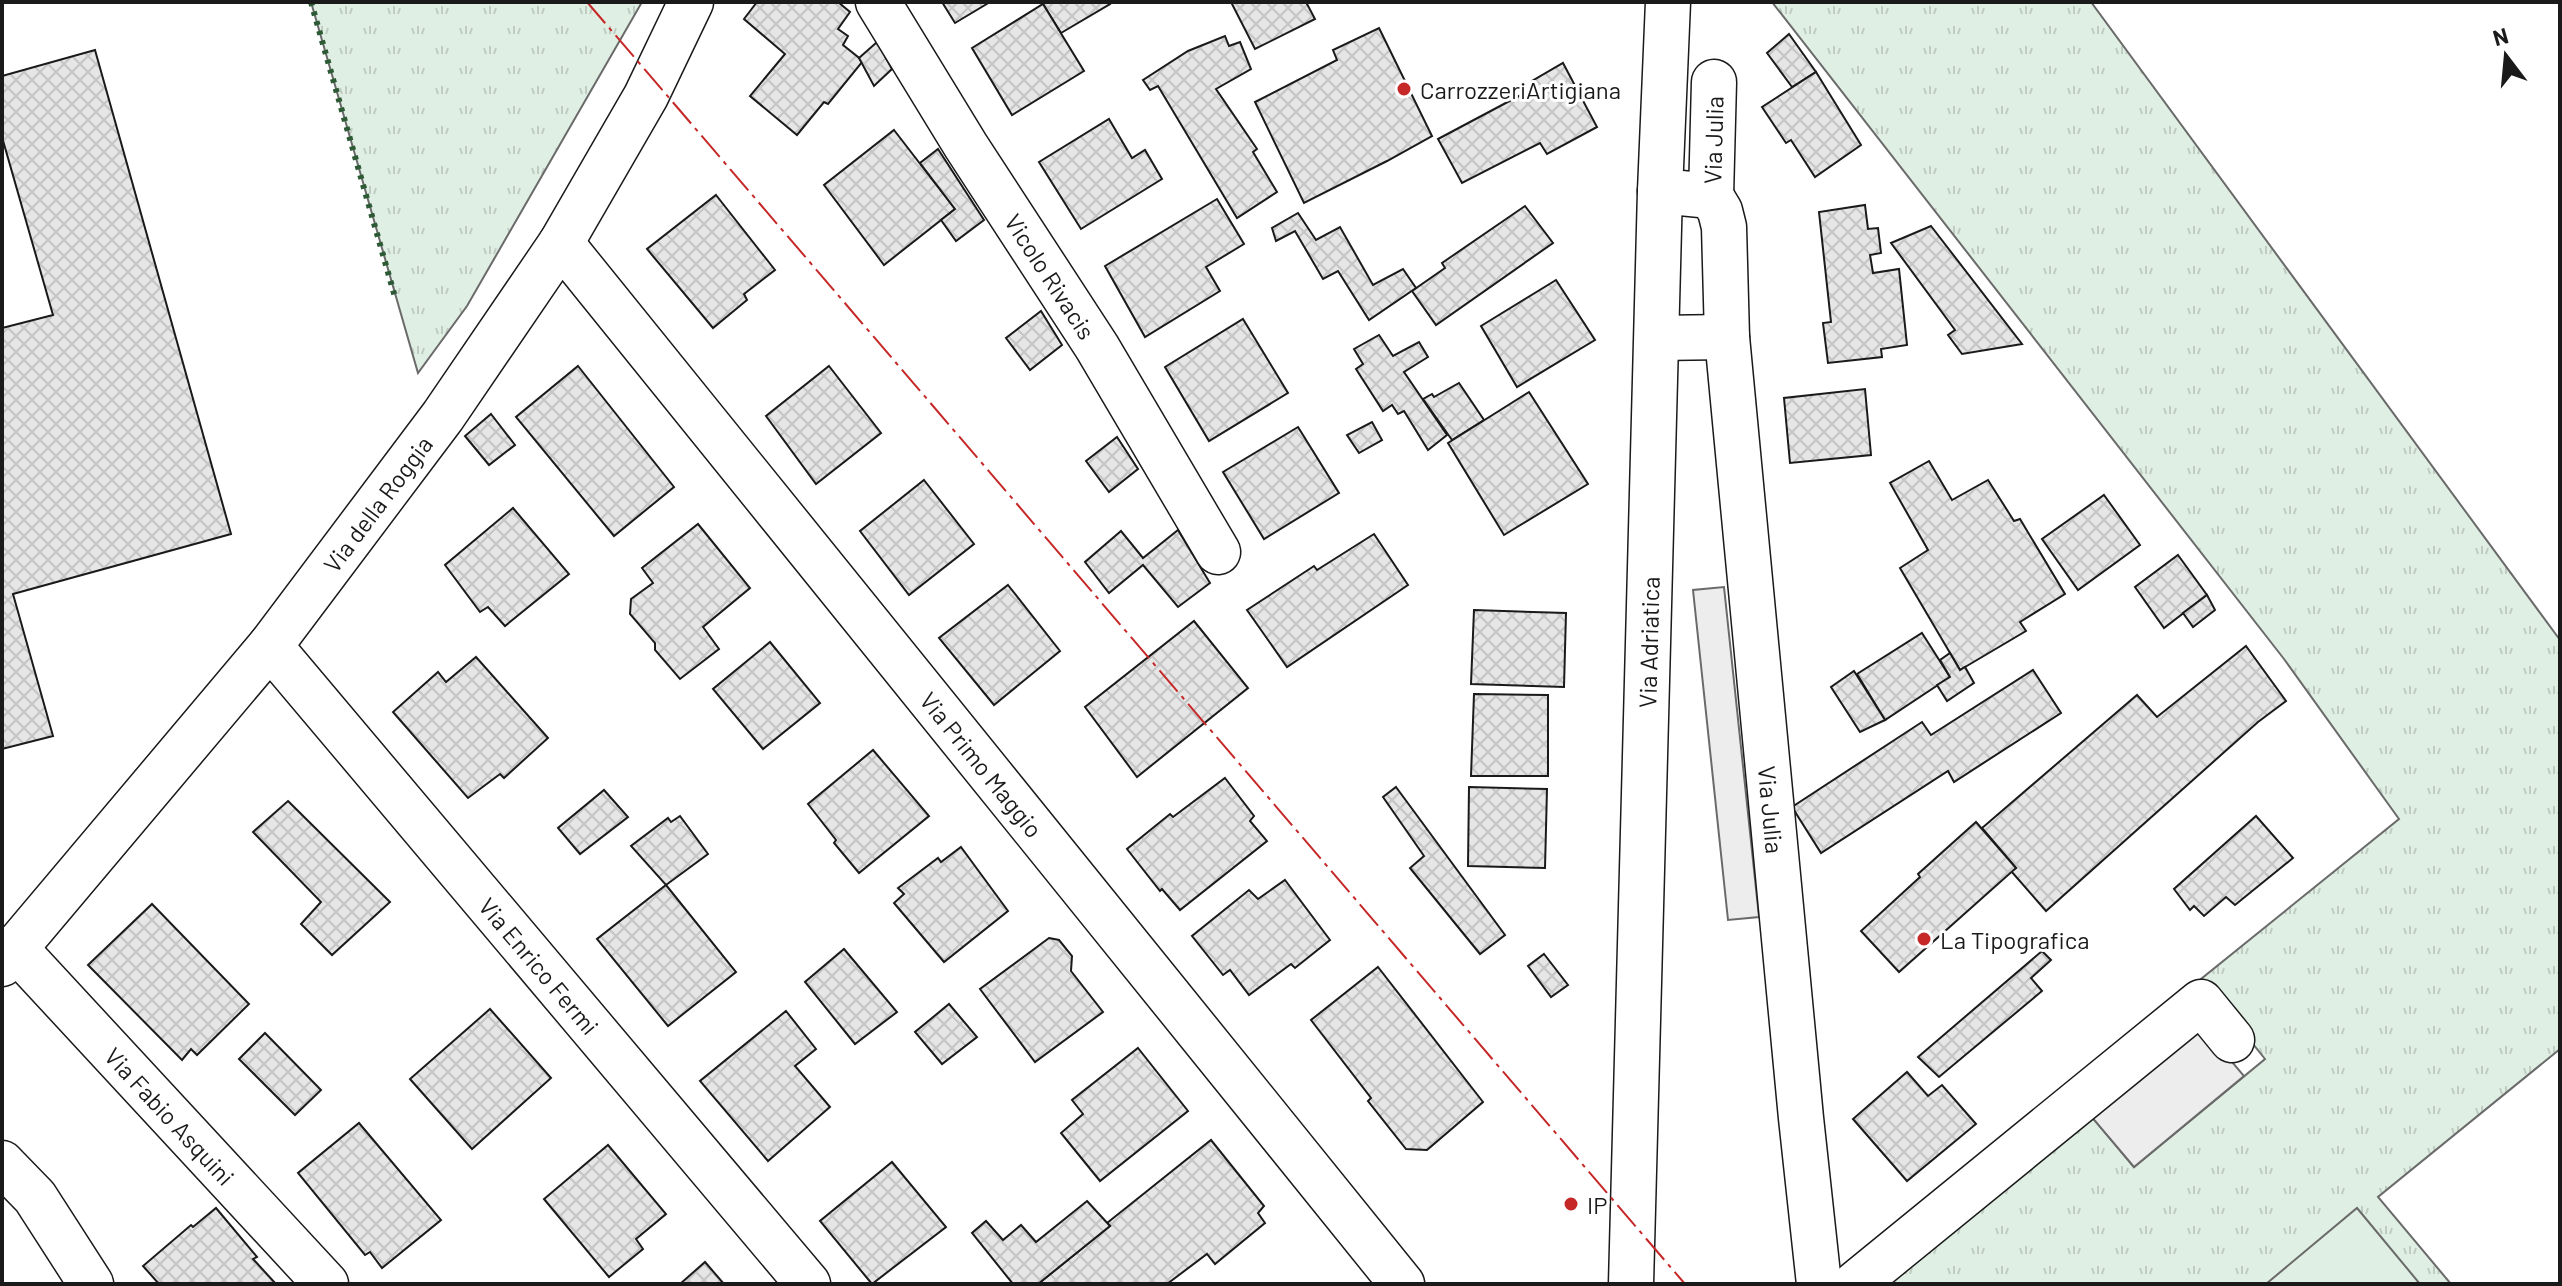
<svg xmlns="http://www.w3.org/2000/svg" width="2562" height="1286" font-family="Barlow,sans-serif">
  <defs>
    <pattern id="grass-tufts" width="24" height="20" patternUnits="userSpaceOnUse" patternTransform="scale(2)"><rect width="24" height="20" fill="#e0efe3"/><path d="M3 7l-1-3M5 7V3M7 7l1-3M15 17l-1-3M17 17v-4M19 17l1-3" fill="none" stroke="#c0ccc2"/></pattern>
    <pattern id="building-cross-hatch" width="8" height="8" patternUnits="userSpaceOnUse" patternTransform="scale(2)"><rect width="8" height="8" fill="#e6e6e6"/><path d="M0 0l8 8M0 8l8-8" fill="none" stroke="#c5c5c5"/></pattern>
  </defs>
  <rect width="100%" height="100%" fill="#fff"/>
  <g fill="url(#grass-tufts)" stroke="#6a6a6a" stroke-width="2">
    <path d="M 311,2 L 642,2 L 467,306 L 418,373 Z"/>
    <path d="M 1772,2 L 2091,2 L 2560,640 L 2560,1049 L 2378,1197 L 2451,1284 L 1882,1284 L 2093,1118 L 2134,1167 L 2265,1059 L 2201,979 L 2399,819 L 2284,659 Z"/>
  </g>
  <path fill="#e0efe3" stroke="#6a6a6a" stroke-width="2" d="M 2357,1208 L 2420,1284 L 2266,1284 Z"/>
  <g fill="#ededed" stroke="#6a6a6a" stroke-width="2">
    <path d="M 1724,587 L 1759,917 L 1728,920 L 1693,590 Z"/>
    <path d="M 2189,1011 L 2244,1076 L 2134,1167 L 2079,1102 Z"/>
  </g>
  <g fill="url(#building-cross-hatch)" stroke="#1a1a1a" stroke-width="2">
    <path d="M 757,2 L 838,2 L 850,12 L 838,29 L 848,36 L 843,45 L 863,61 L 828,104 L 824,102 L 797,135 L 750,96 L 785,54 L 744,19 Z"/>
    <path d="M 942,2 L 990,2 L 955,23 Z"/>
    <path d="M 1046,2 L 1109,2 L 1110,4 L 1061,33 L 1043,4 Z"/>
    <path d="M 1231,2 L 1306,2 L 1315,19 L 1255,49 Z"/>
    <path d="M 1043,4 L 1084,71 L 1012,115 L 972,48 Z"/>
    <path d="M 1379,28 L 1432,136 L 1387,161 L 1304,203 L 1255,102 L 1337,60 L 1333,50 Z"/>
    <path d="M 1789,34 L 1816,72 L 1792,87 L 1767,53 Z"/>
    <path d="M 1225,36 L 1229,46 L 1240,42 L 1251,69 L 1216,89 L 1257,149 L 1253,152 L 1277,192 L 1237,218 L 1158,86 L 1150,90 L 1143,80 L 1188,51 Z"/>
    <path d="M 877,42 L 892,69 L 874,86 L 859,58 Z"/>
    <path d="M 95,50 L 231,534 L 13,594 L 53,736 L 2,749 L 2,328 L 53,315 L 2,137 L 2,76 Z"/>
    <path d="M 1563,63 L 1597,127 L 1547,154 L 1540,143 L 1462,183 L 1438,139 L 1534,88 L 1532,81 Z"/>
    <path d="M 1816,72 L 1861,145 L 1815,177 L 1791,140 L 1786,143 L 1762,107 Z"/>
    <path d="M 1109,119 L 1132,158 L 1145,150 L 1162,179 L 1081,229 L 1039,162 Z"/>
    <path d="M 894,130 L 955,209 L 884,265 L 824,185 Z"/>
    <path d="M 938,149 L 984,220 L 956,241 L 941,220 L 955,209 L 920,163 Z"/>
    <path d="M 716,195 L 775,270 L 744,294 L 747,300 L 713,328 L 647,249 Z"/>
    <path d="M 1217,199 L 1244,244 L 1206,267 L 1220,291 L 1145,337 L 1105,266 Z"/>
    <path d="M 1865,205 L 1868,229 L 1878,228 L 1881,253 L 1870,255 L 1873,273 L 1899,269 L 1907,345 L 1881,349 L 1882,357 L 1828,363 L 1823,323 L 1831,322 L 1819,212 Z"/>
    <path d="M 1525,206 L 1553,243 L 1436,325 L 1412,291 L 1445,268 L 1442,263 Z"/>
    <path d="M 1298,213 L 1316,240 L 1340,227 L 1373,285 L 1403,269 L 1416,288 L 1369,320 L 1338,271 L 1323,279 L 1295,231 L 1276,241 L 1272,228 Z"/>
    <path d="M 1931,226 L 2022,344 L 1962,354 L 1948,335 L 1955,330 L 1891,243 Z"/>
    <path d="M 1556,280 L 1595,340 L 1517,387 L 1481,326 Z"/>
    <path d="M 1041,311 L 1062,345 L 1030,370 L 1006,338 Z"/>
    <path d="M 1243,319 L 1288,393 L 1209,441 L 1165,367 Z"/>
    <path d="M 1379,335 L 1393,356 L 1419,342 L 1428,357 L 1404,372 L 1447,435 L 1428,450 L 1404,411 L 1398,414 L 1392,405 L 1383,411 L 1356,369 L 1363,364 L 1354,349 Z"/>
    <path d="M 578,366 L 674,487 L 614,536 L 516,417 Z"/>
    <path d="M 829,366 L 881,433 L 816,484 L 766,416 Z"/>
    <path d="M 1459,383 L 1484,420 L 1452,440 L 1423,399 L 1432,394 L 1434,397 Z"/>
    <path d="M 1865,389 L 1871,455 L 1790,463 L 1784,398 Z"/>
    <path d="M 1529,392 L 1588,484 L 1504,535 L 1448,443 Z"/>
    <path d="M 491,414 L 515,445 L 489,465 L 465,436 Z"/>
    <path d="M 1372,422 L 1382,440 L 1359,453 L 1347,435 Z"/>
    <path d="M 1298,427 L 1339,493 L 1264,539 L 1223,472 Z"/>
    <path d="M 1117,437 L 1138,469 L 1109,492 L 1086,461 Z"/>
    <path d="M 1929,461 L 1952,500 L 1988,480 L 2014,521 L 2020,519 L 2065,594 L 2020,622 L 2026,631 L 1960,670 L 1900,568 L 1928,550 L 1890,483 Z"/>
    <path d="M 924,480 L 974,544 L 909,595 L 860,531 Z"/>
    <path d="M 2104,495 L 2140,545 L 2078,590 L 2042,539 Z"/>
    <path d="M 513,508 L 569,574 L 505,626 L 488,607 L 480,612 L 445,565 Z"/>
    <path d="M 698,524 L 750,588 L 703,627 L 719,649 L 680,679 L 655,650 L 655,643 L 630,614 L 631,599 L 653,583 L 642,568 Z"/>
    <path d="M 1178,530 L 1210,583 L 1178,607 L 1143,565 L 1109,593 L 1085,562 L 1121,531 L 1143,558 Z"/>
    <path d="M 1374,534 L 1408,585 L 1287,667 L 1247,610 L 1314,566 L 1317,570 Z"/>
    <path d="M 2178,555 L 2207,595 L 2164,628 L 2135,587 Z"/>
    <path d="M 1008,585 L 1060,651 L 994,705 L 939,638 Z"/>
    <path d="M 2207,595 L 2215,610 L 2193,627 L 2183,613 Z"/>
    <path d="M 1474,610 L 1566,613 L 1564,687 L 1471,684 Z"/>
    <path d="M 1194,621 L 1248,688 L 1137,777 L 1085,707 Z"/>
    <path d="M 1922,633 L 1950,677 L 1885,720 L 1857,674 Z"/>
    <path d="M 770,642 L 820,703 L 763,749 L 713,689 Z"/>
    <path d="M 2246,646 L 2286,701 L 2258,722 L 2046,911 L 2011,871 L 2016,868 L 1982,828 L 2137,695 L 2157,717 Z"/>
    <path d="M 1950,653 L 1960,670 L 1965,667 L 1974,683 L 1947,701 L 1937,685 L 1950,677 L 1940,660 Z"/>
    <path d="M 476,657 L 548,738 L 504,778 L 500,774 L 468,798 L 393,712 L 438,672 L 446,682 Z"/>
    <path d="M 2033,670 L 2061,713 L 1954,782 L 1948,771 L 1821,853 L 1792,807 L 1922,722 L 1931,735 Z"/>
    <path d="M 1854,671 L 1885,720 L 1860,732 L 1831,687 Z"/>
    <path d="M 1474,694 L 1548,695 L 1548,776 L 1471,776 Z"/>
    <path d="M 873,750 L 929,816 L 859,873 L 834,843 L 836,840 L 808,804 Z"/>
    <path d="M 1225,778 L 1254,816 L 1250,821 L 1267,841 L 1180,910 L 1162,889 L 1160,891 L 1127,849 L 1170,814 L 1173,817 Z"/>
    <path d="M 1396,787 L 1505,935 L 1480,954 L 1410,868 L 1424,856 L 1383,797 Z"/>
    <path d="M 1469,787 L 1547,789 L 1545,868 L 1468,866 Z"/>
    <path d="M 604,790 L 628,817 L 580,854 L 558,828 Z"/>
    <path d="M 288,801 L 390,902 L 332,955 L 301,924 L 321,902 L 253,832 Z"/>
    <path d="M 680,816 L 708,854 L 666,885 L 631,846 L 668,818 L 671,822 Z"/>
    <path d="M 2256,816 L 2293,858 L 2235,905 L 2226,897 L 2204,916 L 2194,906 L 2190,910 L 2174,889 Z"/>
    <path d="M 1976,822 L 2016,868 L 1899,972 L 1861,931 L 1920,877 L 1918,874 Z"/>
    <path d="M 961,847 L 1008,911 L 944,962 L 894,903 L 904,894 L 898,888 L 938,858 L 941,862 Z"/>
    <path d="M 1285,880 L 1330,940 L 1295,968 L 1291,964 L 1249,995 L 1230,970 L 1223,975 L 1192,936 L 1249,890 L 1258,899 Z"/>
    <path d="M 666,885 L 736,972 L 668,1026 L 597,939 Z"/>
    <path d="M 152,904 L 249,1004 L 197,1055 L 191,1049 L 182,1060 L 88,965 Z"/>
    <path d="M 1049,938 L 1059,940 L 1072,956 L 1071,971 L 1103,1012 L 1035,1062 L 980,989 Z"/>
    <path d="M 844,949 L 897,1012 L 855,1044 L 805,982 Z"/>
    <path d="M 2042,951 L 2051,960 L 2031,978 L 2042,991 L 1939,1077 L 1918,1057 Z"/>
    <path d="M 1544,954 L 1568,985 L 1551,997 L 1528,966 Z"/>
    <path d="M 1378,967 L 1483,1102 L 1427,1150 L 1406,1149 L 1368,1101 L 1371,1098 L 1311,1020 Z"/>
    <path d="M 949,1004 L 977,1037 L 942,1064 L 915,1032 Z"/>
    <path d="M 490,1009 L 551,1078 L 472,1149 L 410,1079 Z"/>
    <path d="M 786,1011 L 816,1049 L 795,1066 L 830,1107 L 768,1161 L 700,1081 Z"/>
    <path d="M 265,1033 L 321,1090 L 295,1115 L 239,1059 Z"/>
    <path d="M 1138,1048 L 1188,1111 L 1100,1181 L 1061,1133 L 1083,1114 L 1072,1100 Z"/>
    <path d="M 1907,1072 L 1928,1096 L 1942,1085 L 1976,1124 L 1907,1181 L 1853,1119 Z"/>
    <path d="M 359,1123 L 441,1220 L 382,1268 L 370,1252 L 365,1255 L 298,1173 Z"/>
    <path d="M 1211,1140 L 1264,1206 L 1258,1213 L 1265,1223 L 1215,1264 L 1207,1254 L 1167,1284 L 1038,1284 L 1110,1226 L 1107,1223 Z"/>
    <path d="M 608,1145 L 666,1214 L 636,1239 L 643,1249 L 609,1277 L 544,1199 Z"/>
    <path d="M 892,1162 L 946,1227 L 872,1284 L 820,1221 Z"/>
    <path d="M 1087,1201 L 1110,1226 L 1038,1284 L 1013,1284 L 972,1233 L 986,1221 L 1003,1240 L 1021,1225 L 1036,1242 Z"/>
    <path d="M 216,1208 L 257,1257 L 253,1259 L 276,1284 L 159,1284 L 143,1266 L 191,1225 L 193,1227 Z"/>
    <path d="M 705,1262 L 724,1284 L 680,1284 Z"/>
  </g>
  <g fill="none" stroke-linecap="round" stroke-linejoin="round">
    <g stroke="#1a1a1a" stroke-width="47">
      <g id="minor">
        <path id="s1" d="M 878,2 L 966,146 L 1097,347 L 1218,552"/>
        <path id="s2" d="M 1660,191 L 1711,196 L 1720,211 L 1724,227 L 1727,337 L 1801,1118 L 1819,1284"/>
        <path id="s3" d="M 1711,196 L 1714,82"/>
        <path id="s4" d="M 561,243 L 1402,1284"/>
        <path d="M 1657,338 L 1727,337"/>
        <path id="s5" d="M 270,646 L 808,1284"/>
        <path id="s6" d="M 14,947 L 326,1284"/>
        <path id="s7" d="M 2,964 L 270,646 L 443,416 L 561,243 L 646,96 L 691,2"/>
        <path d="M 2,1163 L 35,1197 L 91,1284"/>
        <path d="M 1855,1284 L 2201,1002 L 2232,1040"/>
      </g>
    </g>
    <g stroke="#1a1a1a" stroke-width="47">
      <g id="major">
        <path id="s8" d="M 1631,1284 L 1660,191 L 1668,2"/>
      </g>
    </g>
    <use href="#minor" stroke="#fff" stroke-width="44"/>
    <use href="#major" stroke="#fff" stroke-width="44"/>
    <path stroke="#2b5a34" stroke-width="6" stroke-dasharray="4 6" stroke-linecap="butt" d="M 311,2 L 395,297"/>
    <path stroke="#c62828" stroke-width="2" stroke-dasharray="28 6 4 6" stroke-linecap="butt" d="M 587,2 L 1685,1284"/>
  </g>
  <g fill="#c62828" stroke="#fff" stroke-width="3">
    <circle cx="1404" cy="89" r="8"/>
    <circle cx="1924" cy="939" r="8"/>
    <circle cx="1571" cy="1204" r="8"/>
  </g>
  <g text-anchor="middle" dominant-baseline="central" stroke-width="6" stroke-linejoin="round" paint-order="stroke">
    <g font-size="24" fill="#1a1a1a" stroke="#fff" text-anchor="start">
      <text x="1420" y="89">CarrozzeriArtigiana</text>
      <text x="1940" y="939">La Tipografica</text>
      <text x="1587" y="1204">IP</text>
    </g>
    <g font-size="24" fill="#1a1a1a" stroke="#fff">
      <text stroke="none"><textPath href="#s3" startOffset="56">Via Julia</textPath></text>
      <text stroke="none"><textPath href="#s1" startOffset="324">Vicolo Rivacis</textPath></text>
      <text stroke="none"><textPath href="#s7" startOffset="594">Via della Roggia</textPath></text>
      <text stroke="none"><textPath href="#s8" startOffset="642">Via Adriatica</textPath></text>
      <text stroke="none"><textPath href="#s4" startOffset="670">Via Primo Maggio</textPath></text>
      <text stroke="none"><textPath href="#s2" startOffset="670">Via Julia</textPath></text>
      <text stroke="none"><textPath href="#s5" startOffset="418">Via Enrico Fermi</textPath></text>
      <text stroke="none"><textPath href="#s6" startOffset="230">Via Fabio Asquini</textPath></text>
    </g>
  </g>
  <rect width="2562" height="1286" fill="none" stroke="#1a1a1a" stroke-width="8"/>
  <g transform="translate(2506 56) rotate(344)" stroke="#ffffff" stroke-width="6" paint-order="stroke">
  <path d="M0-6L14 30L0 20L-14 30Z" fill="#1a1a1a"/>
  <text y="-12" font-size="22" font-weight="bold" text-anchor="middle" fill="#1a1a1a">N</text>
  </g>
</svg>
